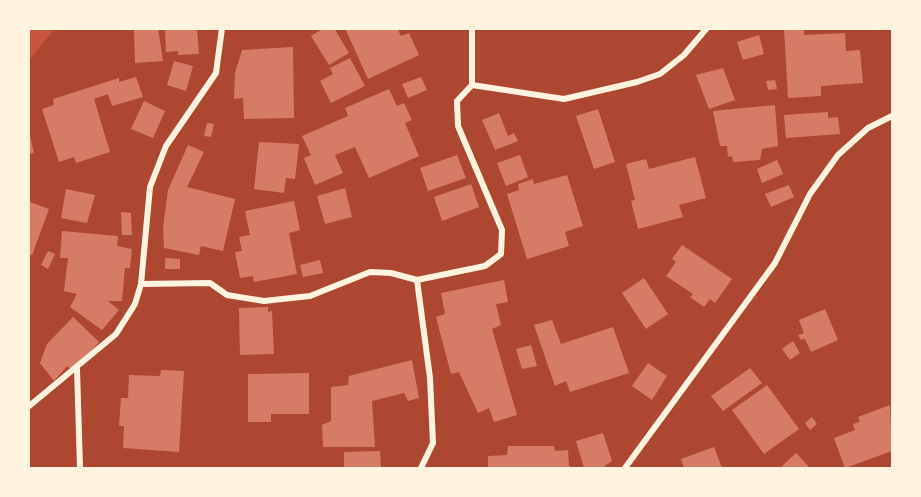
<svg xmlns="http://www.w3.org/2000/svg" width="921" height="497" font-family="Literata,serif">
  <rect width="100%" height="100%" fill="#c8553d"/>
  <path fill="#ae4732" d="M 55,28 L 892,29 L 892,468 L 29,468 L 28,62 Z"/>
  <g fill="#d67c66">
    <path d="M 134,28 L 158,28 L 163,61 L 135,63 Z"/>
    <path d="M 165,28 L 197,28 L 199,54 L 178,55 L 178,51 L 166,52 Z"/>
    <path d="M 324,28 L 334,28 L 349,53 L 329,65 L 311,36 Z"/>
    <path d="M 345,28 L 397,28 L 401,36 L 409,33 L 419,55 L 368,79 Z"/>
    <path d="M 784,28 L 804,28 L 804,35 L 845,33 L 846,51 L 860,50 L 863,83 L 821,86 L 821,96 L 788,98 Z"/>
    <path d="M 759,35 L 764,54 L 743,60 L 737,42 Z"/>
    <path d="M 293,47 L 294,118 L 244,119 L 243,98 L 234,99 L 235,73 L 242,50 Z"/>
    <path d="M 350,58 L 365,86 L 331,103 L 320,81 L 333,74 L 330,68 Z"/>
    <path d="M 174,61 L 193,66 L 186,91 L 167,85 Z"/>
    <path d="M 723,68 L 735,100 L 709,109 L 696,75 Z"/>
    <path d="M 136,77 L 143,97 L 112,106 L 108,94 L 94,99 L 110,152 L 76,163 L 74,157 L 59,162 L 42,109 L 54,105 L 53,99 L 119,78 L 119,82 Z"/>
    <path d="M 421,77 L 427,90 L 408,98 L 402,84 Z"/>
    <path d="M 775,80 L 777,89 L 768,90 L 766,81 Z"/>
    <path d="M 389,89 L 397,106 L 404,103 L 412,120 L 405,123 L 419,156 L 369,178 L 355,147 L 335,155 L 343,173 L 315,185 L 304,158 L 311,155 L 302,136 L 348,116 L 345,108 Z"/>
    <path d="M 144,101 L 165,111 L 153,138 L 131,129 Z"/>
    <path d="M 775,105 L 778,146 L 762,149 L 760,160 L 733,162 L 732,156 L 728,157 L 727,146 L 720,146 L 713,111 Z"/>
    <path d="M 598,109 L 615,162 L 594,169 L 576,116 Z"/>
    <path d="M 828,112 L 828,118 L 838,117 L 840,134 L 786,138 L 784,115 Z"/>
    <path d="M 499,113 L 508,136 L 514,133 L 518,141 L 495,150 L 482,120 Z"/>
    <path d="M 207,123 L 214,124 L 211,137 L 204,136 Z"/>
    <path d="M 28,127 L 34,153 L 28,154 Z"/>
    <path d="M 259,142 L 299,144 L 295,179 L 286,178 L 284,193 L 254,189 Z"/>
    <path d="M 188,145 L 204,152 L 187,187 L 235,199 L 223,251 L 201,246 L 199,255 L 164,248 L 163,227 L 168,190 Z"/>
    <path d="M 457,155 L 466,178 L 428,191 L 420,168 Z"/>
    <path d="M 520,155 L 528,177 L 506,186 L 497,163 Z"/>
    <path d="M 695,157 L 706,198 L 679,205 L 683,217 L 638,229 L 631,201 L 635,200 L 626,164 L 646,159 L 649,169 Z"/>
    <path d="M 777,160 L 783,174 L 762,183 L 757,169 Z"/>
    <path d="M 567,175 L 583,226 L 565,232 L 569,246 L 527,259 L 507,194 L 519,190 L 518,184 L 533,179 L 534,184 Z"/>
    <path d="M 471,184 L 479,207 L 442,221 L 434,197 Z"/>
    <path d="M 789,185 L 794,197 L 771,207 L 765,194 Z"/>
    <path d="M 345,188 L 352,217 L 325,224 L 317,196 Z"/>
    <path d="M 66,189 L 95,195 L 87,223 L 61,218 Z"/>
    <path d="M 294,201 L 300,230 L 289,233 L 297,274 L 254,282 L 253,276 L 240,278 L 235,252 L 242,251 L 239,237 L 250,235 L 245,211 Z"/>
    <path d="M 30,202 L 49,209 L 32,255 L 28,254 Z"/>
    <path d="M 121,212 L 131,213 L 132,235 L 122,235 Z"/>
    <path d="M 62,231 L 118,236 L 117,246 L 132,249 L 130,268 L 125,268 L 122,301 L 108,301 L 119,310 L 102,330 L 70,307 L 77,294 L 64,291 L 68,258 L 60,258 Z"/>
    <path d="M 682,245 L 732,279 L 715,303 L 710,299 L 704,307 L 690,297 L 693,294 L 666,276 L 676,262 L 672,259 Z"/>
    <path d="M 48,251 L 55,254 L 48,269 L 41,265 Z"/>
    <path d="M 165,258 L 180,259 L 180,269 L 165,269 Z"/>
    <path d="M 320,260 L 323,273 L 303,277 L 300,265 Z"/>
    <path d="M 644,278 L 668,314 L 646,329 L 622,293 Z"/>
    <path d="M 504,280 L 508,302 L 496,304 L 501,325 L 492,329 L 517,415 L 494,422 L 489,408 L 478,413 L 459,372 L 451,374 L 436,317 L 445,314 L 441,293 Z"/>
    <path d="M 268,307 L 268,312 L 272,311 L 274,354 L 240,355 L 239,308 Z"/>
    <path d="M 825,309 L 838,340 L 811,352 L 805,339 L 801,340 L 798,335 L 804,333 L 799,320 Z"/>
    <path d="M 73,317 L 99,342 L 79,364 L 71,369 L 67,366 L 54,381 L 40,363 L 47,344 Z"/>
    <path d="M 552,320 L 561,344 L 613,327 L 629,373 L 570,392 L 566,381 L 555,386 L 534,325 Z"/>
    <path d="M 793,341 L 800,353 L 790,360 L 782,349 Z"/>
    <path d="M 531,345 L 537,366 L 522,369 L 516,349 Z"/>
    <path d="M 412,360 L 419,398 L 408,401 L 404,393 L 372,401 L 375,447 L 323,447 L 322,425 L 331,421 L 331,387 L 348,385 L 349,376 Z"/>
    <path d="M 648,363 L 667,376 L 652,400 L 632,386 Z"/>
    <path d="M 750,368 L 762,383 L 723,411 L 711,396 Z"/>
    <path d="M 161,370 L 184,371 L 179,452 L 123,448 L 124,426 L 119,426 L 121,398 L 128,398 L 129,375 L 160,376 Z"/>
    <path d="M 309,373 L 309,414 L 271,414 L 271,422 L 248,422 L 248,374 Z"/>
    <path d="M 767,385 L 799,429 L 764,454 L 732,410 Z"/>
    <path d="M 890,405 L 892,451 L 845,468 L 834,438 L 855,430 L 853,424 L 860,422 L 858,417 Z"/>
    <path d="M 812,417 L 817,424 L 810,430 L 805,423 Z"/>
    <path d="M 603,433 L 612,461 L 602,468 L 584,468 L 576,441 Z"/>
    <path d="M 508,446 L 554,446 L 555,451 L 568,450 L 569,466 L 573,468 L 488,468 L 488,456 L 507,455 Z"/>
    <path d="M 714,447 L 722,468 L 684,468 L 681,459 Z"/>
    <path d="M 380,451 L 381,468 L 344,468 L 344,452 Z"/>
    <path d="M 796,453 L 810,468 L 784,468 L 782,466 Z"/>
  </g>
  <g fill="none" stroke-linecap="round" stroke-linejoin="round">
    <g stroke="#fff3e0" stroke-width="6">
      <path d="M 472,85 L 564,99 L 637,82 L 660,74 L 684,55 L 707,28"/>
      <path d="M 417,280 L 485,266 L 501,254 L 502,230 L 458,126 L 457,101 L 472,85 L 472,28"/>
      <path d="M 141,284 L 210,283 L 227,295 L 264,301 L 310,296 L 370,272 L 391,273 L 417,280 L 430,378 L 433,443 L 421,468"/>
      <path d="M 77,369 L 80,468"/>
      <path d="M 28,407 L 116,334 L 135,304 L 141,284 L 150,187 L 166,146 L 216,73 L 222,28"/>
      <path d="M 625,468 L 775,263 L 810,194 L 838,155 L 868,128 L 892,116"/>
    </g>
  </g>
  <rect width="921" height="497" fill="none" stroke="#fff3e0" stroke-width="60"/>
</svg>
